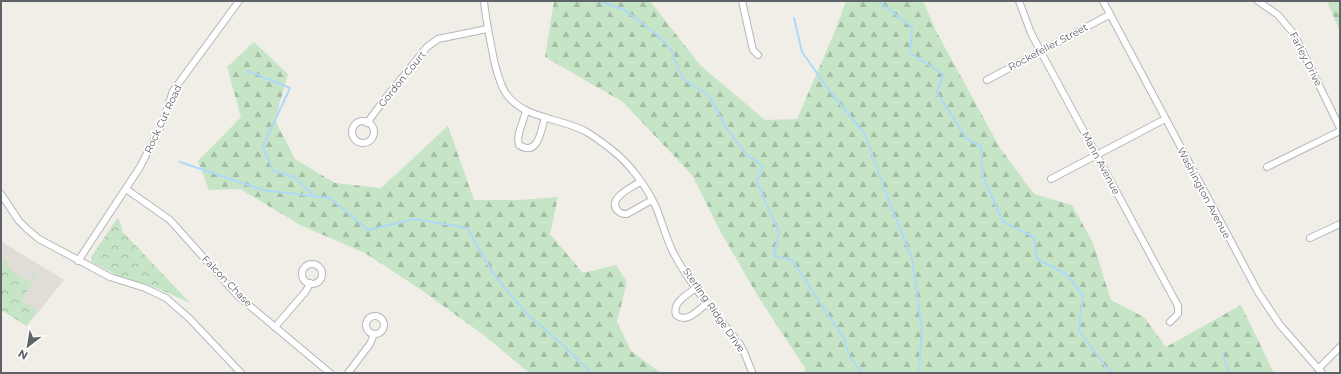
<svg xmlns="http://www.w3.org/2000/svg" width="1341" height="374" font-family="Montserrat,sans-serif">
  <defs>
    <pattern id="forest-firs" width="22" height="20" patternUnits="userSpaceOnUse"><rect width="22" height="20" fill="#c6e5c6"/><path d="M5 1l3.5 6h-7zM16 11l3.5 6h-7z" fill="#a4bda5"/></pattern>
    <pattern id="park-crowns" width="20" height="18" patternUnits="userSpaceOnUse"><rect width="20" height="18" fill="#c6e5c6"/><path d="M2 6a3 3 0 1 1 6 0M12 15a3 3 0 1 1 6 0" fill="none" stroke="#a4bda5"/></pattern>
  </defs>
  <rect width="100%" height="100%" fill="#f0eee7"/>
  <path fill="#dfddd6" d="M 1,241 L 64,280 L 27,326 L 1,310 Z"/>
  <g fill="url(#forest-firs)">
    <path d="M 554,1 L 650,1 L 700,65 L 765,120 L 797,119 L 835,31 L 846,1 L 923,1 L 936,31 L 1000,148 L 1034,194 L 1072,205 L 1093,243 L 1111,300 L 1144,317 L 1166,347 L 1241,305 L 1274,373 L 805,373 L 805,368 L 759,298 L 719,229 L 692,175 L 623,102 L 545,57 Z"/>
    <path d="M 1327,1 L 1340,1 L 1340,32 Z"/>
    <path d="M 254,42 L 288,74 L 275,120 L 295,159 L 335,183 L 381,188 L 448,126 L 474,200 L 520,200 L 558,197 L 550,234 L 583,273 L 616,265 L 627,282 L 617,322 L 631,351 L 661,373 L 529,373 L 485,336 L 420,289 L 365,253 L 302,226 L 240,189 L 209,190 L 198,161 L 241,117 L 227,67 Z"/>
  </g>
  <g fill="url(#park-crowns)">
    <path d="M 118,217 L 123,232 L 190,303 L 159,289 L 115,274 L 92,262 L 91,257 Z"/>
    <path d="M 5,260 L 9,262 L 6,267 L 29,282 L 33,276 L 35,278 L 21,301 L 37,310 L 27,326 L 1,310 L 1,266 Z"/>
  </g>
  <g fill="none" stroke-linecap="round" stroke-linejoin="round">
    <g stroke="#afd9f8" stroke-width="2">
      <path d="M 599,1 L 625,10 L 655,33 L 671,49 L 682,78 L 709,96 L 727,129 L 747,155 L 763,166 L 757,182 L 779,232 L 774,256 L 792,260 L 820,303 L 844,338 L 849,356 L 862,373"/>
      <path d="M 878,1 L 912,27 L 910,53 L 943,74 L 937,93 L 967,139 L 981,146 L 983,176 L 1003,222 L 1034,237 L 1037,259 L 1066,274 L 1083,295 L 1079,331 L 1106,367 L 1114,373"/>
      <path d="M 794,18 L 802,52 L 832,94 L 865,134 L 886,194 L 912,258 L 922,331 L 919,367 L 921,373"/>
      <path d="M 248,71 L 290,88 L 263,146 L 273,171 L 294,177 L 313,195"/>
      <path d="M 180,162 L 263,190 L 330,198 L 368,230 L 415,219 L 467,228 L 493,273 L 524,311 L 566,348 L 591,373"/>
      <path d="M 1222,353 L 1230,373"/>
    </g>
    <g stroke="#b4b7bb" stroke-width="8">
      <g id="minor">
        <path d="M 484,1 C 486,21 490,40 494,60 C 497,72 499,82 505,92 C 522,119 558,117 585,131 C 594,136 603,143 612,150 C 630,164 646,186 656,207 C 662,222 666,238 673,252 C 690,285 716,314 739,343 L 744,352 L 752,372"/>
        <path d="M 742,1 L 753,50 L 758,55"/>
        <path d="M 1019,1 L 1031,33 L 1041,52 L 1178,306 L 1178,314 L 1170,322"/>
        <path d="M 1103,1 L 1258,292 L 1280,325 L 1322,373"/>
        <path d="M 1258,1 L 1278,15 L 1294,34 L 1340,128"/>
        <path d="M 987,80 L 1109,15"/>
        <path d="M 526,111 L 519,133 L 518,139 L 519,145 C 538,157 541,131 545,117"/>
        <circle cx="363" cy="132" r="11"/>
        <path d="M 367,123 L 384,100 L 427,47 L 438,39 L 487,29"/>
        <path d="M 1267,167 L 1340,131"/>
        <path d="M 1051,179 L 1165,119"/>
        <path d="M 640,182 C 632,187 606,199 618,211 C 621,214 623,214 627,214 L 652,200"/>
        <path d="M 126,189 L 170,220 L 238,296 L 330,373"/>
        <path d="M 1,194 L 19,221 L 27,229 L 39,239 L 110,277 L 145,288 L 166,298 L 189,318 L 241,373"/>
        <path d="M 1310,238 L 1340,224"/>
        <path d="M 78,261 L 140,167 L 162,124 L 173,91 L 239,1"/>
        <circle cx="312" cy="274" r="10"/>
        <path d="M 696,288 C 687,295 672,302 676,315 C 687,324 698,310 707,303"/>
        <circle cx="375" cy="325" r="9"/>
        <path d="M 275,327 L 306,291 L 310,283"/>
        <path d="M 1318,369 L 1340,347"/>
        <path d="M 348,373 L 370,344 L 374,334"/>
      </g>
    </g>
    <use href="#minor" stroke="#fff" stroke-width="6"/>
  </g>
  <g text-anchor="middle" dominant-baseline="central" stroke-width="3.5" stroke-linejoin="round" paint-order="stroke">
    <g font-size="10" fill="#5f6266" stroke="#fff">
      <text transform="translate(1048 47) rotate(-28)">Rockefeller Street</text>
      <text transform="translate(1306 59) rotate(63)">Farley Drive</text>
      <text transform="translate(402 79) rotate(-51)">Gordon Court</text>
      <text transform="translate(163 119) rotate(-65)">Rock Cut Road</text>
      <text transform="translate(1101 163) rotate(62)">Mann Avenue</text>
      <text transform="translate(1204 193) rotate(62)">Washington Avenue</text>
      <text transform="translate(227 281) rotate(46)">Falcon Chase</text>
      <text transform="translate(714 310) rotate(55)">Sterling Ridge Drive</text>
    </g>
  </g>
  <rect width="1341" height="374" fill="none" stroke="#5f6266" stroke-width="4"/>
  <g transform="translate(28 346) rotate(211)" stroke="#ffffff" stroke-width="3" paint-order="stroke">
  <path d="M0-3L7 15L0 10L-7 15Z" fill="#5f6266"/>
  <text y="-6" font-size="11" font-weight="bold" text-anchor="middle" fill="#5f6266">N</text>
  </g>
</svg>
